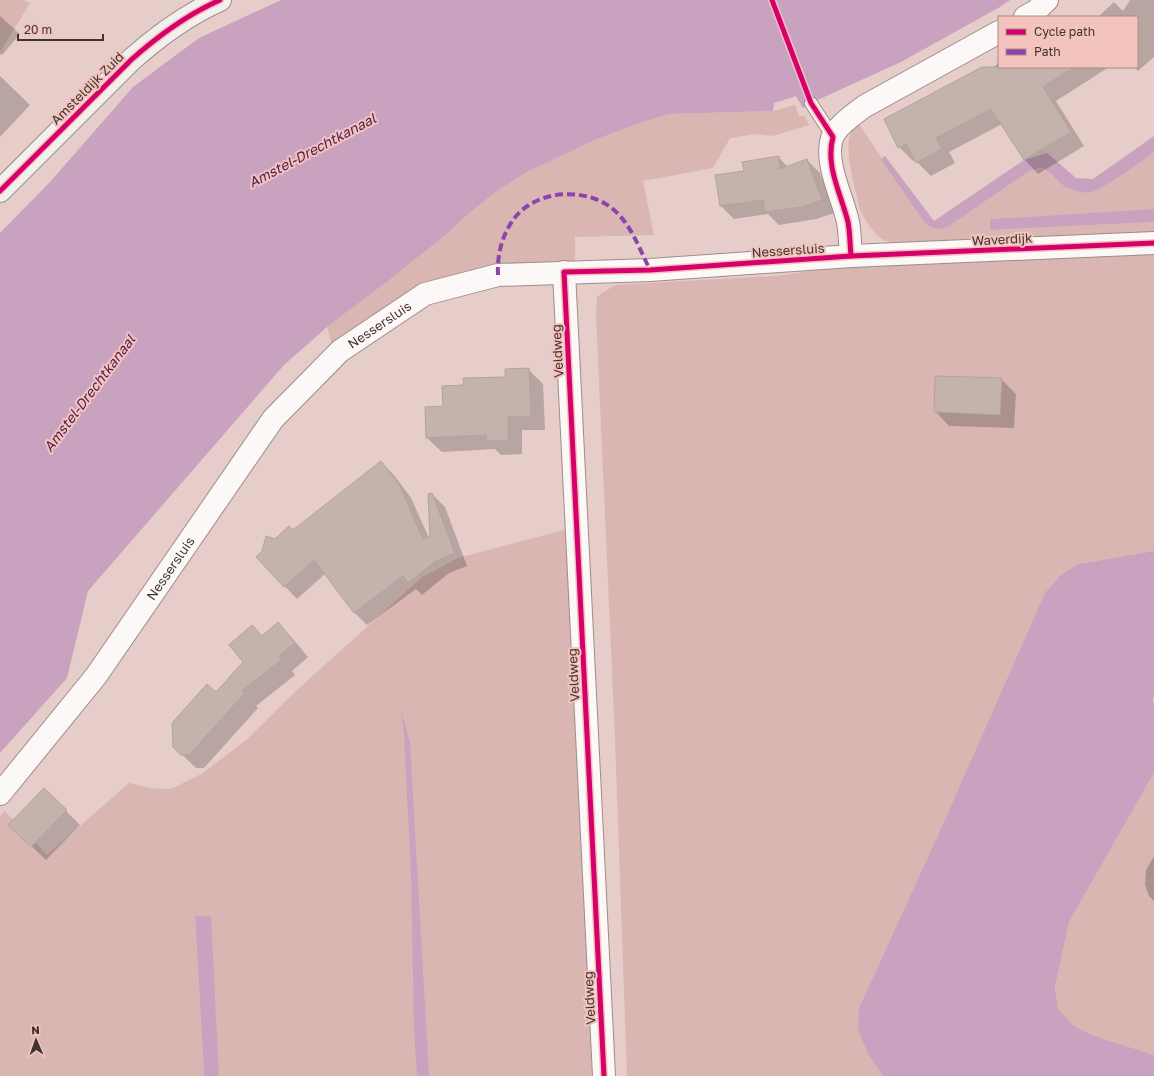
<svg xmlns="http://www.w3.org/2000/svg" width="1154" height="1076" font-family="'Golos Text',sans-serif">
  <rect width="100%" height="100%" fill="#e6cdc9"/>
  <g fill="#d9b6b1">
    <path d="M 0,0 L 24,0 L 30,3 L 0,52 Z"/>
    <path d="M 795,105 L 799,116 L 805,116 L 809,125 L 773,136 L 756,134 L 730,138 L 713,168 L 643,181 L 654,235 L 575,237 L 575,261 L 481,268 L 333,349 L 327,327 L 388,281 L 448,233 L 468,214 L 498,190 L 529,171 L 597,139 L 637,124 L 669,114 L 773,111 Z"/>
    <path d="M 857,121 L 925,223 L 949,226 L 1028,172 L 1041,167 C 1052,172 1059,184 1067,188 C 1072,190 1083,193 1088,193 C 1099,193 1144,160 1154,152 L 1154,209 L 990,219 L 990,230 L 1154,222 L 1154,235 L 911,245 C 899,244 886,244 877,235 C 870,228 864,218 860,210 C 858,203 857,196 855,189 C 850,167 842,140 857,121 Z"/>
    <path d="M 1154,254 L 1154,551 L 1078,564 L 948,813 L 859,1008 L 868,1054 L 883,1076 L 627,1076 L 615,738 L 596,315 L 597,297 L 603,292 L 616,285 L 775,276 L 854,265 Z"/>
    <path d="M 568,529 L 574,643 L 592,1076 L 219,1076 L 210,916 L 195,917 L 204,1076 L 0,1076 L 0,816 L 5,811 L 47,855 L 129,783 L 149,788 L 171,789 L 203,773 L 246,740 L 297,690 L 421,578 L 458,558 Z"/>
    <path d="M 1154,773 L 1154,1055 L 1092,1035 L 1074,1026 L 1058,1009 L 1055,987 L 1069,922 Z"/>
  </g>
  <g fill="#c9a2bf">
    <path d="M 281,0 L 1010,0 L 1000,7 L 901,62 L 811,103 L 803,108 L 796,96 L 774,103 L 773,111 L 669,114 L 637,124 L 597,139 L 529,171 L 498,190 L 468,214 L 448,233 L 388,281 L 327,327 L 284,365 L 88,591 L 67,678 L 0,753 L 0,233 L 50,182 L 133,87 L 199,38 Z"/>
    <path d="M 1154,136 L 1154,152 C 1144,160 1099,193 1088,193 C 1083,193 1072,190 1067,188 C 1059,184 1052,172 1041,167 L 1028,172 L 949,226 L 941,229 L 933,228 L 925,223 L 881,159 L 885,156 L 934,221 L 1024,160 L 1047,153 L 1076,178 L 1093,179 Z"/>
    <path d="M 1154,209 L 1154,222 L 990,230 L 990,219 Z"/>
    <path d="M 1154,551 L 1154,696 L 1153,699 L 1154,705 L 1154,773 L 1069,922 L 1055,987 L 1058,1009 L 1074,1026 L 1092,1035 L 1154,1055 L 1154,1076 L 883,1076 L 868,1054 L 858,1029 L 859,1008 L 948,813 L 1045,593 L 1060,576 L 1078,564 Z"/>
    <path d="M 401,711 L 410,743 L 429,1076 L 417,1076 L 414,1028 L 411,874 L 404,733 Z"/>
    <path d="M 195,916 L 211,916 L 219,1076 L 204,1076 Z"/>
  </g>
  <g fill="#0003">
    <path d="M 1130,0 L 1154,0 L 1154,57 L 1138,71 L 1134,67 L 1137,67 L 1137,17 L 1098,17 L 1114,2 L 1123,11 Z"/>
    <path d="M 0,16 L 20,34 L 2,55 L 0,54 Z"/>
    <path d="M 999,63 L 999,67 L 1109,67 L 1056,101 L 1084,146 L 1038,174 L 1025,160 L 1002,124 L 949,152 L 955,163 L 931,176 L 915,160 L 913,161 L 899,147 L 983,74 Z"/>
    <path d="M 0,76 L 30,105 L 0,137 Z"/>
    <path d="M 778,157 L 788,167 L 807,160 L 820,173 L 834,213 L 816,219 L 779,225 L 768,214 L 734,219 L 721,206 L 745,172 Z"/>
    <path d="M 528,369 L 543,384 L 545,430 L 522,430 L 522,454 L 501,455 L 495,449 L 442,452 L 427,438 L 426,408 L 444,407 L 465,386 L 506,378 Z"/>
    <path d="M 1001,379 L 1016,394 L 1014,428 L 949,426 L 935,411 Z"/>
    <path d="M 381,462 L 394,475 L 411,498 L 429,538 L 431,537 L 432,494 L 445,507 L 467,566 L 449,573 L 422,595 L 416,589 L 367,625 L 354,612 L 326,573 L 297,599 L 257,557 L 276,540 L 294,531 Z"/>
    <path d="M 278,624 L 292,638 L 308,657 L 292,671 L 295,675 L 256,706 L 258,708 L 204,768 L 196,768 L 174,747 L 216,693 L 245,662 L 252,626 L 263,637 Z"/>
    <path d="M 44,789 L 80,825 L 46,860 L 24,839 Z"/>
    <path d="M 1154,856 L 1154,901 L 1149,896 L 1145,885 L 1146,870 Z"/>
  </g>
  <g fill="none" stroke-linecap="round" stroke-linejoin="round">
    <path stroke="#511a51" stroke-width="1" stroke-dasharray="5 4" stroke-linecap="butt" d="M 772,0 L 809,99"/>
  </g>
  <g fill="#c4b2ad" stroke="#b4a29c">
    <path d="M 982,67 L 1074,67 L 1043,87 L 1071,132 L 1024,160 L 991,109 L 936,138 L 942,149 L 916,163 L 906,144 L 898,148 L 884,119 Z"/>
    <path d="M 779,156 L 780,169 L 807,159 L 822,200 L 802,207 L 765,212 L 763,200 L 720,206 L 715,175 L 744,171 L 742,162 Z"/>
    <path d="M 529,368 L 531,416 L 508,417 L 508,440 L 486,441 L 486,435 L 426,438 L 425,407 L 443,406 L 442,386 L 464,385 L 463,378 L 505,377 L 505,369 Z"/>
    <path d="M 935,376 L 1002,378 L 1000,415 L 934,412 Z"/>
    <path d="M 381,461 L 399,484 L 423,539 L 430,537 L 428,494 L 432,493 L 455,553 L 436,561 L 408,583 L 403,576 L 354,613 L 314,560 L 284,587 L 256,557 L 262,551 L 266,536 L 275,539 L 289,526 L 293,530 Z"/>
    <path d="M 278,622 L 295,643 L 279,656 L 281,660 L 242,691 L 245,693 L 190,754 L 181,755 L 173,747 L 172,723 L 207,684 L 216,692 L 243,662 L 229,645 L 252,625 L 262,636 Z"/>
    <path d="M 44,788 L 67,810 L 31,847 L 8,825 Z"/>
  </g>
  <g fill="none" stroke-linecap="round" stroke-linejoin="round">
    <g stroke="#9e8c89" stroke-width="14">
      <path id="lane" d="M 811,103 L 833,137"/>
    </g>
    <g stroke="#9e8c89" stroke-width="24">
      <g id="street">
        <path d="M 1025,17 L 1036,11 L 1047,0"/>
        <path d="M 851,256 C 850,245 850,233 848,222 C 843,198 824,163 832,138 C 836,127 855,113 865,106 L 999,32"/>
        <path d="M 564,272 L 604,1076"/>
        <path id="s1" d="M 0,794 L 96,676 L 273,419 L 340,351 L 425,294 L 498,275 L 650,270 L 851,256 L 1154,243"/>
      </g>
    </g>
    <g stroke="#9e8c89" stroke-width="24">
      <path id="secondary" d="M 0,191 L 131,60 C 158,36 186,15 220,0"/>
    </g>
    <use href="#lane" stroke="#fbf8f7" stroke-width="12"/>
    <use href="#street" stroke="#fbf8f7" stroke-width="22"/>
    <use href="#secondary" stroke="#f1f0ed" stroke-width="22"/>
    <path stroke="#8e44ad" stroke-width="4" stroke-dasharray="8 4" stroke-linecap="butt" d="M 498,275 C 497,257 501,239 511,223 C 531,191 579,186 609,206 C 630,221 639,248 650,270"/>
    <g stroke="#f2c4bd" stroke-width="8">
      <g id="cycleway">
        <path d="M 772,0 L 811,103 L 833,137 C 825,166 841,194 848,222 C 850,233 850,245 851,256"/>
        <path d="M 0,191 L 131,60 C 158,36 186,15 220,0"/>
        <path d="M 604,1076 L 564,272 L 650,270 L 851,256 L 1154,243"/>
      </g>
    </g>
    <use href="#cycleway" stroke="#d6006c" stroke-width="5"/>
  </g>
  <g text-anchor="middle" dominant-baseline="central" stroke-width="4" stroke-linejoin="round" paint-order="stroke">
    <g font-size="13" fill="#44322f" stroke="#f2c4bd">
      <text transform="translate(87 88) rotate(-45)">Amsteldijk Zuid</text>
      <text transform="translate(1002 239) rotate(-3)">Waverdijk</text>
      <text transform="translate(788 250) rotate(-4)">Nessersluis</text>
      <text stroke="none"><textPath href="#s1" startOffset="607">Nessersluis</textPath></text>
      <text transform="translate(557 351) rotate(-93)">Veldweg</text>
      <text stroke="none"><textPath href="#s1" startOffset="283">Nessersluis</textPath></text>
      <text transform="translate(573 675) rotate(-93)">Veldweg</text>
      <text transform="translate(589 998) rotate(-93)">Veldweg</text>
    </g>
    <g font-size="14" font-style="italic" fill="#511a51" stroke="#f2c4bd">
      <text transform="translate(312 150) rotate(-28)">Amstel-Drechtkanaal</text>
      <text transform="translate(89 393) rotate(-53)">Amstel-Drechtkanaal</text>
    </g>
  </g>
  <rect x="998" y="16" width="140" height="52" fill="#f2c4bd" stroke="#ac8a84"/>
  <rect x="1006" y="29" width="20" height="6" fill="#d6006c" stroke="#ac8a84"/>
  <text x="1034" y="36" font-size="12" fill="#44322f">Cycle path</text>
  <rect x="1006" y="49" width="20" height="6" fill="#8e44ad" stroke="#ac8a84"/>
  <text x="1034" y="56" font-size="12" fill="#44322f">Path</text>
  <g transform="translate(36 1040) rotate(358)" stroke="#f2c4bd" stroke-width="3" paint-order="stroke">
  <path d="M0-3L7 15L0 10L-7 15Z" fill="#44322f"/>
  <text y="-6" font-size="11" font-weight="bold" text-anchor="middle" fill="#44322f">N</text>
  </g>
  <path d="M18 34v6h85v-6" fill="none" stroke="#44322f" stroke-width="2"/>
  <text x="24" y="34" font-size="12" fill="#44322f" stroke="#f2c4bd" stroke-width="3" paint-order="stroke">20 m</text>
</svg>
